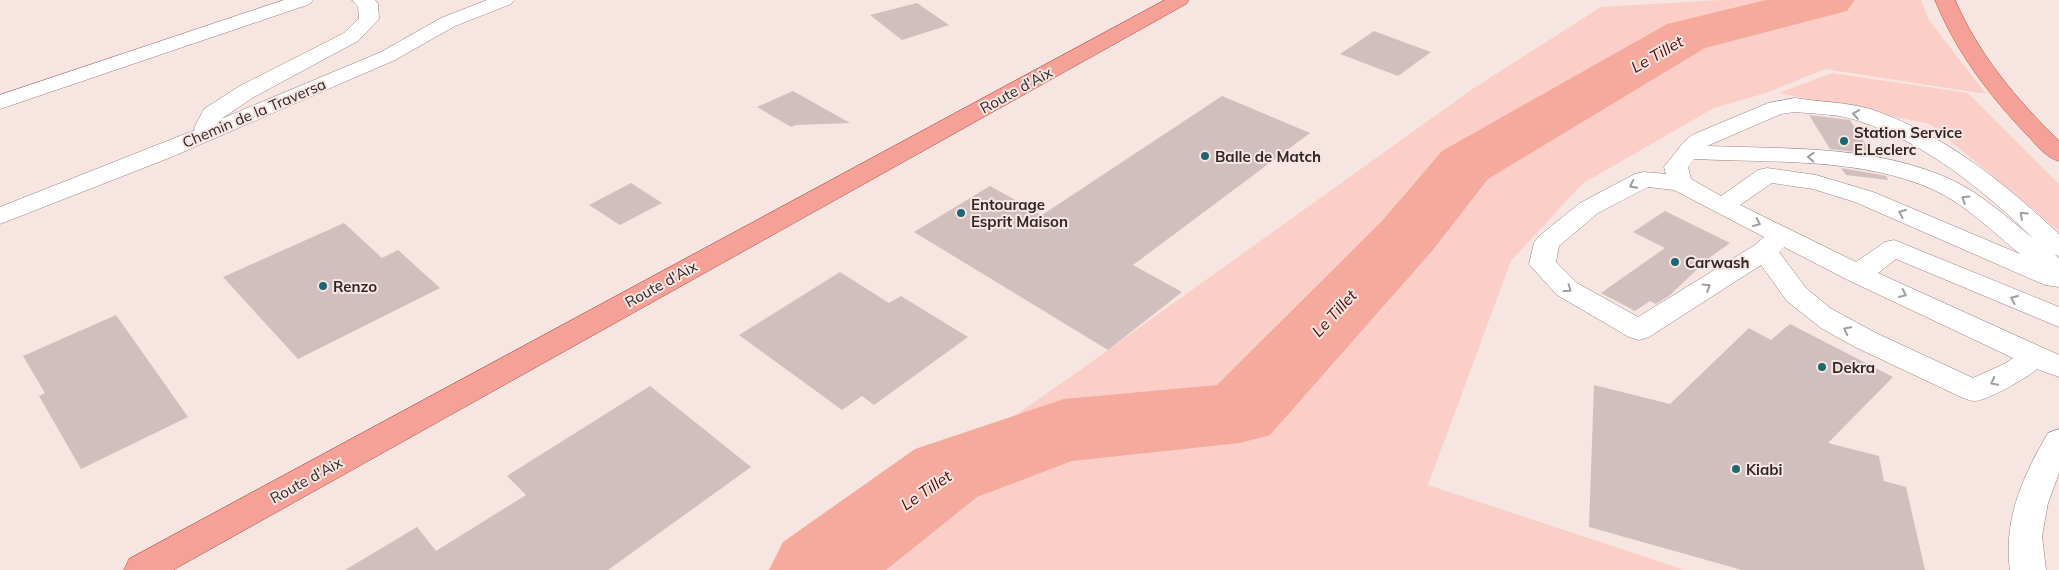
<svg xmlns="http://www.w3.org/2000/svg" width="2059" height="570" font-family="Mulish,sans-serif">
  <rect width="100%" height="100%" fill="#f7e5e2"/>
  <g fill="#fbcfc8">
    <path d="M 1721,0 L 1921,0 L 1929,20 L 1986,94 L 1825,69 L 1766,93 L 1714,108 L 1582,184 L 1511,261 L 1428,485 L 1685,570 L 794,570 L 1073,375 L 1474,88 L 1601,7 Z"/>
    <path d="M 1832,73 L 1968,93 L 2059,184 L 2059,231 L 1930,124 L 1779,93 Z"/>
  </g>
  <g fill="none" stroke-linecap="round" stroke-linejoin="round">
    <path fill="#f6aa9e" fill-rule="evenodd" d="M 1766,0 L 1855,0 L 1847,11 L 1705,48 L 1488,179 L 1432,251 L 1270,435 L 1240,443 L 1072,461 L 977,497 L 886,570 L 769,570 L 783,542 L 915,449 L 1064,399 L 1217,385 L 1382,221 L 1442,151 L 1667,24 Z"/>
  </g>
  <g fill="#d0bfbc">
    <path d="M 917,3 L 949,25 L 902,40 L 870,15 Z"/>
    <path d="M 1374,31 L 1398,40 L 1431,52 L 1398,76 L 1340,54 Z"/>
    <path d="M 793,91 L 850,123 L 796,125 L 791,127 L 757,107 Z"/>
    <path d="M 1222,96 L 1310,133 L 1133,265 L 1182,292 L 1108,350 L 914,232 L 990,186 L 1042,215 Z"/>
    <path d="M 1809,115 L 1850,120 L 1872,154 L 1830,149 Z"/>
    <path d="M 1841,168 L 1876,174 L 1886,176 L 1888,180 L 1846,175 Z"/>
    <path d="M 631,183 L 662,203 L 620,225 L 589,205 Z"/>
    <path d="M 1665,211 L 1730,243 L 1709,258 L 1670,295 L 1656,304 L 1650,301 L 1635,311 L 1601,293 L 1665,248 L 1633,232 Z"/>
    <path d="M 344,223 L 382,258 L 398,250 L 440,288 L 298,359 L 223,277 Z"/>
    <path d="M 840,272 L 889,303 L 901,296 L 968,337 L 874,405 L 862,396 L 842,410 L 739,335 Z"/>
    <path d="M 116,315 L 188,417 L 81,469 L 39,396 L 45,393 L 23,356 Z"/>
    <path d="M 1790,324 L 1893,377 L 1828,443 L 1879,456 L 1884,481 L 1906,487 L 1925,570 L 1742,570 L 1589,527 L 1594,385 L 1670,404 L 1749,328 L 1771,340 Z"/>
    <path d="M 650,386 L 751,467 L 608,570 L 345,570 L 417,527 L 436,551 L 526,495 L 507,476 Z"/>
  </g>
  <g fill="none" stroke-linecap="round" stroke-linejoin="round">
    <g stroke="#92827f" stroke-width="1">
      <g id="minor">
        <path d="M 284,0 L 313,0 L 310,4 L 0,109 L 0,95 Z"/>
        <path d="M 352,0 L 375,0 L 378,4 L 379,19 L 358,41 L 254,97 L 221,119 L 381,52 L 441,18 L 487,0 L 514,0 L 511,4 L 455,26 L 395,60 L 169,158 L 0,224 L 0,207 L 195,130 L 194,128 L 204,109 L 238,87 L 344,33 L 359,18 L 358,6 Z"/>
        <path d="M 1795,98 C 1819,102 1847,102 1870,109 C 1943,133 2003,182 2059,234 L 2059,256 L 2055,255 L 2059,258 L 2059,287 L 2045,285 L 1855,202 L 1813,189 L 1772,183 L 1740,205 L 1856,262 L 1885,242 L 1894,240 L 2059,307 L 2059,327 L 1896,259 L 1878,273 L 2059,355 L 2059,377 L 2037,369 C 2027,378 1988,400 1975,401 C 1971,401 1967,399 1963,398 L 1855,347 L 1821,328 L 1787,301 L 1761,265 L 1649,337 L 1639,340 L 1629,337 L 1557,295 L 1529,264 L 1534,243 L 1538,237 L 1580,203 L 1635,174 L 1644,172 L 1666,174 L 1664,167 L 1683,143 L 1692,135 L 1768,103 ZM 1795,112 C 1816,114 1840,114 1859,121 C 1926,143 1983,190 2033,238 C 2007,218 1982,194 1952,180 C 1876,145 1789,149 1707,146 L 1781,114 ZM 1694,159 C 1773,163 1861,157 1934,190 C 1966,205 1993,232 2020,254 L 1873,192 L 1816,175 L 1767,168 L 1758,170 L 1721,196 L 1691,179 L 1688,167 ZM 1648,187 L 1674,190 L 1764,237 L 1755,245 L 1638,317 L 1577,283 L 1556,262 L 1559,246 L 1598,213 ZM 1784,247 L 1848,280 L 2013,358 L 2006,363 L 1973,378 L 1876,333 L 1830,308 L 1806,288 L 1779,252 Z"/>
        <path d="M 2059,429 L 2059,473 L 2048,503 L 2042,536 L 2046,570 L 2010,570 C 2003,519 2023,476 2048,433 Z"/>
      </g>
    </g>
    <g stroke="#ac4e43" stroke-width="1">
      <g id="major">
        <path d="M 1165,0 L 1189,0 L 1186,4 L 173,570 L 124,570 L 129,559 Z"/>
        <path d="M 1935,0 L 1955,0 C 1979,55 2016,99 2059,141 L 2059,161 C 2046,158 2037,145 2027,135 C 1989,95 1956,52 1935,0 Z"/>
      </g>
    </g>
    <use href="#minor" fill="#fff" fill-rule="evenodd"/>
    <use href="#major" fill="#f6a197" fill-rule="evenodd"/>
  </g>
  <defs><path id="oneway-chevron" d="M-2-3.5L2.5 0L-2 3.5" fill="none" stroke-width="1.6" stroke-linecap="round" stroke-linejoin="round" transform="scale(1.25)"/></defs>
  <g stroke="#a19e9e">
    <use href="#oneway-chevron" transform="translate(1856 114) rotate(-171)"/>
    <use href="#oneway-chevron" transform="translate(1811 157) rotate(-177)"/>
    <use href="#oneway-chevron" transform="translate(1633 185) rotate(153)"/>
    <use href="#oneway-chevron" transform="translate(1965 199) rotate(-148)"/>
    <use href="#oneway-chevron" transform="translate(1902 213) rotate(-157)"/>
    <use href="#oneway-chevron" transform="translate(2023 215) rotate(-137)"/>
    <use href="#oneway-chevron" transform="translate(1757 223) rotate(25)"/>
    <use href="#oneway-chevron" transform="translate(1707 287) rotate(-32)"/>
    <use href="#oneway-chevron" transform="translate(1568 289) rotate(36)"/>
    <use href="#oneway-chevron" transform="translate(1903 294) rotate(25)"/>
    <use href="#oneway-chevron" transform="translate(2014 299) rotate(-157)"/>
    <use href="#oneway-chevron" transform="translate(1847 330) rotate(-153)"/>
    <use href="#oneway-chevron" transform="translate(1994 382) rotate(153)"/>
  </g>
  <g fill="#1d6772" stroke="#f7e5e2" stroke-width="2">
    <circle cx="1844" cy="141" r="5"/>
    <circle cx="1205" cy="156" r="5"/>
    <circle cx="961" cy="213" r="5"/>
    <circle cx="1675" cy="262" r="5"/>
    <circle cx="323" cy="286" r="5"/>
    <circle cx="1822" cy="367" r="5"/>
    <circle cx="1736" cy="469" r="5"/>
  </g>
  <g text-anchor="middle" dominant-baseline="central" stroke-width="4" stroke-linejoin="round" paint-order="stroke">
    <g font-size="15" fill="#2f2827" stroke="#f7e5e2">
      <text transform="translate(1016 90) rotate(-29)">Route d'Aix</text>
      <text transform="translate(254 113) rotate(-23)">Chemin de la Traversa</text>
      <text transform="translate(661 284) rotate(-29)">Route d'Aix</text>
      <text transform="translate(306 480) rotate(-29)">Route d'Aix</text>
    </g>
    <g font-size="15" font-weight="bold" fill="#2f2827" stroke="#f7e5e2" text-anchor="start">
      <text x="1854" y="132">Station Service<tspan x="1854" dy="17">E.Leclerc</tspan></text>
      <text x="1215" y="156">Balle de Match</text>
      <text x="971" y="204">Entourage<tspan x="971" dy="17">Esprit Maison</tspan></text>
      <text x="1685" y="262">Carwash</text>
      <text x="333" y="286">Renzo</text>
      <text x="1832" y="367">Dekra</text>
      <text x="1746" y="469">Kiabi</text>
    </g>
    <g font-size="16" font-style="italic" fill="#510e09" stroke="#f7e5e2">
      <text transform="translate(1657 54) rotate(-30)">Le Tillet</text>
      <text transform="translate(1334 313) rotate(-47)">Le Tillet</text>
      <text transform="translate(926 490) rotate(-34)">Le Tillet</text>
    </g>
  </g>
</svg>
